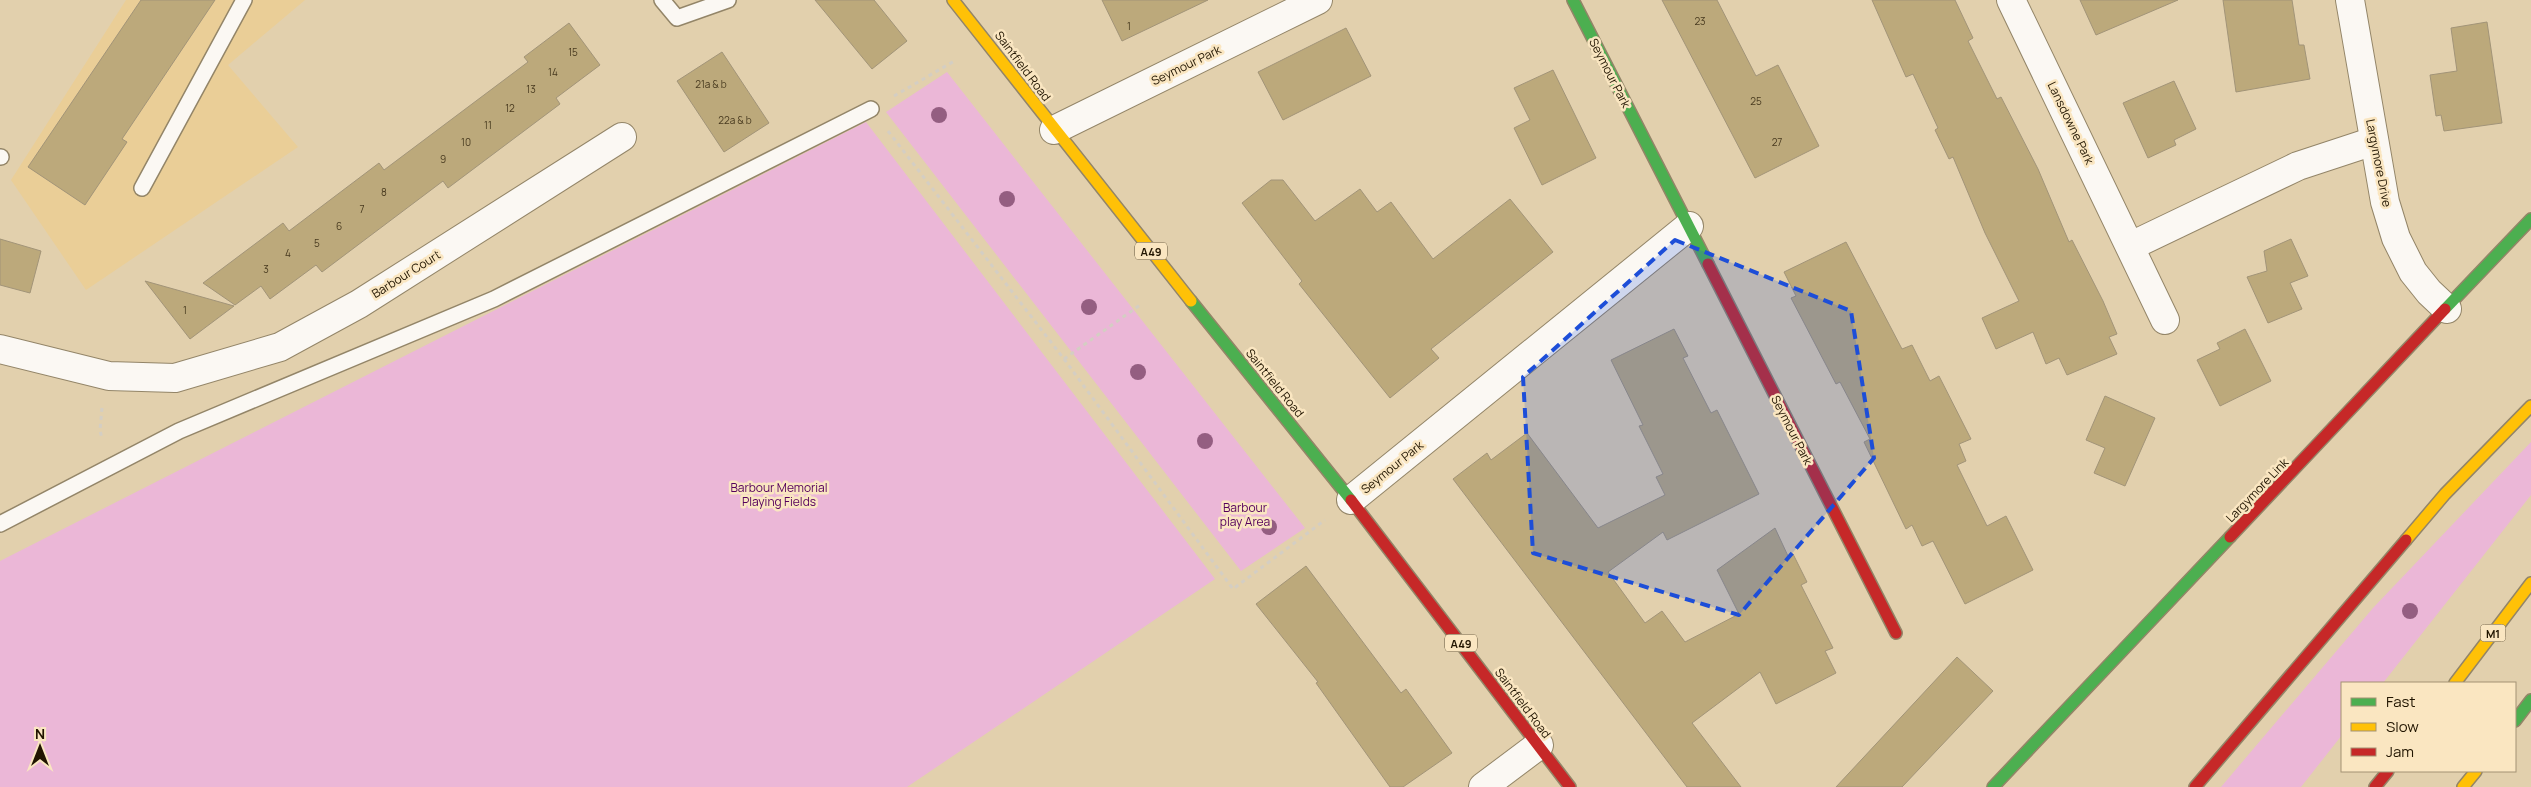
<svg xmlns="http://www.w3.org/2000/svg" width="2531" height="787" font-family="Manrope,sans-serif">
  <rect width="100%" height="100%" fill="#e2d0ad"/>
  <path fill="#eace97" d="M 126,0 L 305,0 L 228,65 L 298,147 L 86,290 L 11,180 Z"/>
  <g fill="#ebb7d7">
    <path d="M 947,72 L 1305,528 L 1241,571 L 886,112 Z"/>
    <path d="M 866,122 L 1215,579 L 907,787 L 0,787 L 0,561 Z"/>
    <path d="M 2531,442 L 2531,495 L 2383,683 L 2342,683 L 2342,735 L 2301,787 L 2221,787 L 2373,608 Z"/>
  </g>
  <g fill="#bca97b" stroke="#a29478">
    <path d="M 141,0 L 215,0 L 122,139 L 127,142 L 85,205 L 28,167 Z"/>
    <path d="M 815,0 L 874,0 L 907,41 L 872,69 Z"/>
    <path d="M 1102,0 L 1208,0 L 1122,41 Z"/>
    <path d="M 1662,0 L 1717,0 L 1756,76 L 1778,65 L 1819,146 L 1755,178 Z"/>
    <path d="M 1872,0 L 1955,0 L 1973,38 L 1968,41 L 1997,99 L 2001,97 L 2038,169 L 2069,242 L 2072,240 L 2103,301 L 2117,334 L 2109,337 L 2117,354 L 2067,375 L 2059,358 L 2046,364 L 2033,332 L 1996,349 L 1982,318 L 2019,301 L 1985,233 L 1953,157 L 1949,159 L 1935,130 L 1938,128 L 1913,74 L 1906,77 Z"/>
    <path d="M 2080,0 L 2178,0 L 2096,35 Z"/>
    <path d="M 2223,0 L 2292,0 L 2299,45 L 2304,45 L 2310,79 L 2236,92 Z"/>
    <path d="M 2487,22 L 2502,123 L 2444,131 L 2441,115 L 2436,116 L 2430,75 L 2457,71 L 2451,28 Z"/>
    <path d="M 569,23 L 600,65 L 556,98 L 560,104 L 448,188 L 443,181 L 322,272 L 316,265 L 270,299 L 261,286 L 235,305 L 203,283 L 283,223 L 289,231 L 379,163 L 384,170 L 528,62 L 524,57 Z"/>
    <path d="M 1346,28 L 1371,76 L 1283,120 L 1258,72 Z"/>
    <path d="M 722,52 L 769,123 L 724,152 L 677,81 Z"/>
    <path d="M 1553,70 L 1596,158 L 1542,185 L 1514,128 L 1530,120 L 1514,88 Z"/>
    <path d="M 2174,81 L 2196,129 L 2174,140 L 2176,145 L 2148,158 L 2123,103 Z"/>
    <path d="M 1271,180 L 1283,180 L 1315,221 L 1360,189 L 1377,212 L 1391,202 L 1433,259 L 1510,199 L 1553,252 L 1431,349 L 1439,358 L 1390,398 L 1299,284 L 1302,281 L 1242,203 Z"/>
    <path d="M 0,239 L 41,251 L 30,293 L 0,285 Z"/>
    <path d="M 2291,239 L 2308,276 L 2290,283 L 2302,309 L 2268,323 L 2247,277 L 2267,271 L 2264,251 Z"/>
    <path d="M 1846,242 L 1902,349 L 1912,345 L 1930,381 L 1939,376 L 1971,439 L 1959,444 L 1966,461 L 1957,465 L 1987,526 L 2006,516 L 2033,570 L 1965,604 L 1933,541 L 1922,546 L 1912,525 L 1906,529 L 1864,442 L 1870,439 L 1840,382 L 1836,384 L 1791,298 L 1796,296 L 1784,272 Z"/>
    <path d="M 145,281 L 234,306 L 190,339 Z"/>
    <path d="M 1674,329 L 1688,356 L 1683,358 L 1711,413 L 1717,410 L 1759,494 L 1667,540 L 1663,532 L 1608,572 L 1645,623 L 1662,611 L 1685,642 L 1739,614 L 1717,570 L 1775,528 L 1788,556 L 1793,554 L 1807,582 L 1801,585 L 1833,648 L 1825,651 L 1836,673 L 1776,704 L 1760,672 L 1692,723 L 1741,787 L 1687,787 L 1453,479 L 1487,453 L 1491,460 L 1527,433 L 1598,528 L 1665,495 L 1656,477 L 1663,474 L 1639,426 L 1643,425 L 1611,360 Z"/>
    <path d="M 2245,329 L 2271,381 L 2220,406 L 2197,360 L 2220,349 L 2217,343 Z"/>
    <path d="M 2105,396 L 2155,418 L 2125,486 L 2094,473 L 2105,448 L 2086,440 Z"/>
    <path d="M 1306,566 L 1401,693 L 1406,689 L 1452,753 L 1403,787 L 1390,787 L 1316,683 L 1318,682 L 1256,604 Z"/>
    <path d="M 1957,657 L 1993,691 L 1902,787 L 1836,787 Z"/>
  </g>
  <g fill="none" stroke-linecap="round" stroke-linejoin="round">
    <g stroke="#938568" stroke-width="18">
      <g id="lane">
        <path d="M 662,0 L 677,18 L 728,0"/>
        <path d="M 0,157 L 1,157"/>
        <path d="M 142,188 L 244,0"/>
        <path d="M 0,524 L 179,431 L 494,299 L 871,109"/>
      </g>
    </g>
    <g stroke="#938568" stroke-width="30">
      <g id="street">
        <path d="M 2011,0 L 2165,320"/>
        <path d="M 2350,0 L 2385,202 L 2396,238 L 2413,272 L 2429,292 L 2447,309"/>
        <path d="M 1054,130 L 1318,0"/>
        <path d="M 2131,246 L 2298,166 L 2374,141"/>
        <path d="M 0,349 L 109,376 L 175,378 L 280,347 L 359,304 L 622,137"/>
        <path d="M 1351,500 L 1689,226"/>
        <path d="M 1483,787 L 1539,745"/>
      </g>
    </g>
    <g stroke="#938568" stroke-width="14">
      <g id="fast">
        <path d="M 1573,0 L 1708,264"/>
        <path d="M 1191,301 L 1351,500"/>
        <path d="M 2445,309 L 2531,219"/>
        <path d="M 2515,721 L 2531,700"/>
        <path d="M 1993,787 L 2230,537"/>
      </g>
    </g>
    <g stroke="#938568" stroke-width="14">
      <g id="slow">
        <path d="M 953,0 L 1191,301"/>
        <path d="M 2406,540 L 2445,494 L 2531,406"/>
        <path d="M 2455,683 L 2531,583"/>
        <path d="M 2463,787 L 2476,771"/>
      </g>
    </g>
    <g stroke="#938568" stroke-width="14">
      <g id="jam">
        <path d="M 1708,264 L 1896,633"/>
        <path d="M 1351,500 L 1570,787"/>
        <path d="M 2230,537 L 2445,309"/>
        <path d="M 2195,787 L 2406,540"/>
        <path d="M 2375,787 L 2388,771"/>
      </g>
    </g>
    <g stroke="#d4cec3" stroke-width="3" stroke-dasharray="4 4" stroke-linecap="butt">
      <path d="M 894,96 L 956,60"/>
      <path d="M 888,131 L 1064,359 L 1233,589 L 1325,520"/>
      <path d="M 1064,359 L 1140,305"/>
      <path d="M 102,408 L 100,430 L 102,439"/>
    </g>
    <use href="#lane" stroke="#fbf8f3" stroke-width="15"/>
    <use href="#street" stroke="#fbf8f3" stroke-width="28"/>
    <use href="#fast" stroke="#4caf50" stroke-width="11"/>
    <use href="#slow" stroke="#ffc107" stroke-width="11"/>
    <use href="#jam" stroke="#c62828" stroke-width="11"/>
  </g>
  <g fill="#945e81">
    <circle cx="939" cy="115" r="8"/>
    <circle cx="1007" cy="199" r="8"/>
    <circle cx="1089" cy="307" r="8"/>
    <circle cx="1138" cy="372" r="8"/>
    <circle cx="1205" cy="441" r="8"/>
    <circle cx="1269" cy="527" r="8"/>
    <circle cx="2410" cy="611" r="8"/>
  </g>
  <path fill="#1d4ed8" fill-opacity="0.2" stroke="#1d4ed8" stroke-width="4" stroke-dasharray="10 6" stroke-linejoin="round" d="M 1675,240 L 1851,311 L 1874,458 L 1739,615 L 1533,553 L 1523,377 Z"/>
  <g text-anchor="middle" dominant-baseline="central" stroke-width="5" stroke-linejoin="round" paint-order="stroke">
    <g font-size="10" fill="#483a1f">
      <text x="1700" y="21">23</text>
      <text x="1129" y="26">1</text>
      <text x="573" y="52">15</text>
      <text x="553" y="72">14</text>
      <text x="711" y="84">21a &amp; b</text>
      <text x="531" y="89">13</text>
      <text x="1756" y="101">25</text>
      <text x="510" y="108">12</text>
      <text x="735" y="120">22a &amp; b</text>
      <text x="488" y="125">11</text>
      <text x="466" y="142">10</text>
      <text x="1777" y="142">27</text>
      <text x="443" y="159">9</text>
      <text x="384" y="192">8</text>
      <text x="362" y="209">7</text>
      <text x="339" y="226">6</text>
      <text x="317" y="243">5</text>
      <text x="288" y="253">4</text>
      <text x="266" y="269">3</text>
      <text x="185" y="310">1</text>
    </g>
    <g fill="#fae6c1" stroke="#62543a" stroke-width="1">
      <rect x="1135" y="242.5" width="32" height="17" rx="4"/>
      <rect x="2480.5" y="624.5" width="25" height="17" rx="4"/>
      <rect x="1445" y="634.5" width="32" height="17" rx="4"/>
    </g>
    <g font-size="11" font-weight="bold" fill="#211500">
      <text x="1151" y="251">A49</text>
      <text x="2493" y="633">M1</text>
      <text x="1461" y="643">A49</text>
    </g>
    <g font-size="12" fill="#211500" stroke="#fae6c1">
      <text transform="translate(1186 65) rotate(-26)">Seymour Park</text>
      <text transform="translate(1023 66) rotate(53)">Saintfield Road</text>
      <text transform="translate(1610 73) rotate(63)">Seymour Park</text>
      <text transform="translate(2071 123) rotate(64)">Lansdowne Park</text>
      <text transform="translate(2379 163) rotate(79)">Largymore Drive</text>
      <text transform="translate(406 274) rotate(-32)">Barbour Court</text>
      <text transform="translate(1275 383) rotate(51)">Saintfield Road</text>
      <text transform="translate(1792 430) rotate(63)">Seymour Park</text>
      <text transform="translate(1392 467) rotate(-39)">Seymour Park</text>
      <text transform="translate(2257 490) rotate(-46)">Largymore Link</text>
      <text transform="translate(1523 703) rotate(53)">Saintfield Road</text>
    </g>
    <g font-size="12" fill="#55015d" stroke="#fae6c1">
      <text x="779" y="487">Barbour Memorial<tspan x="779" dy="14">Playing Fields</tspan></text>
      <text x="1245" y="507">Barbour<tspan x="1245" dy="14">play Area</tspan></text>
    </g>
  </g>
  <rect x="2341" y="682" width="175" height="90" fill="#fae6c1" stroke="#a39274"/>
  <rect x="2351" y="698" width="25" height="8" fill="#4caf50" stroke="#a39274"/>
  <text x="2386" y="707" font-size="15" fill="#211500">Fast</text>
  <rect x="2351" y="723" width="25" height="8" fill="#ffc107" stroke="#a39274"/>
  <text x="2386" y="732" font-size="15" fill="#211500">Slow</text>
  <rect x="2351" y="748" width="25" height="8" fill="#c62828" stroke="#a39274"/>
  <text x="2386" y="757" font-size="15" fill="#211500">Jam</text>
  <g transform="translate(40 747)" stroke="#fae6c1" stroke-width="4" paint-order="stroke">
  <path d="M0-4L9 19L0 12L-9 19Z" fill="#211500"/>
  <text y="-8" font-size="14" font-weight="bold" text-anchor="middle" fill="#211500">N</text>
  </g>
</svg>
